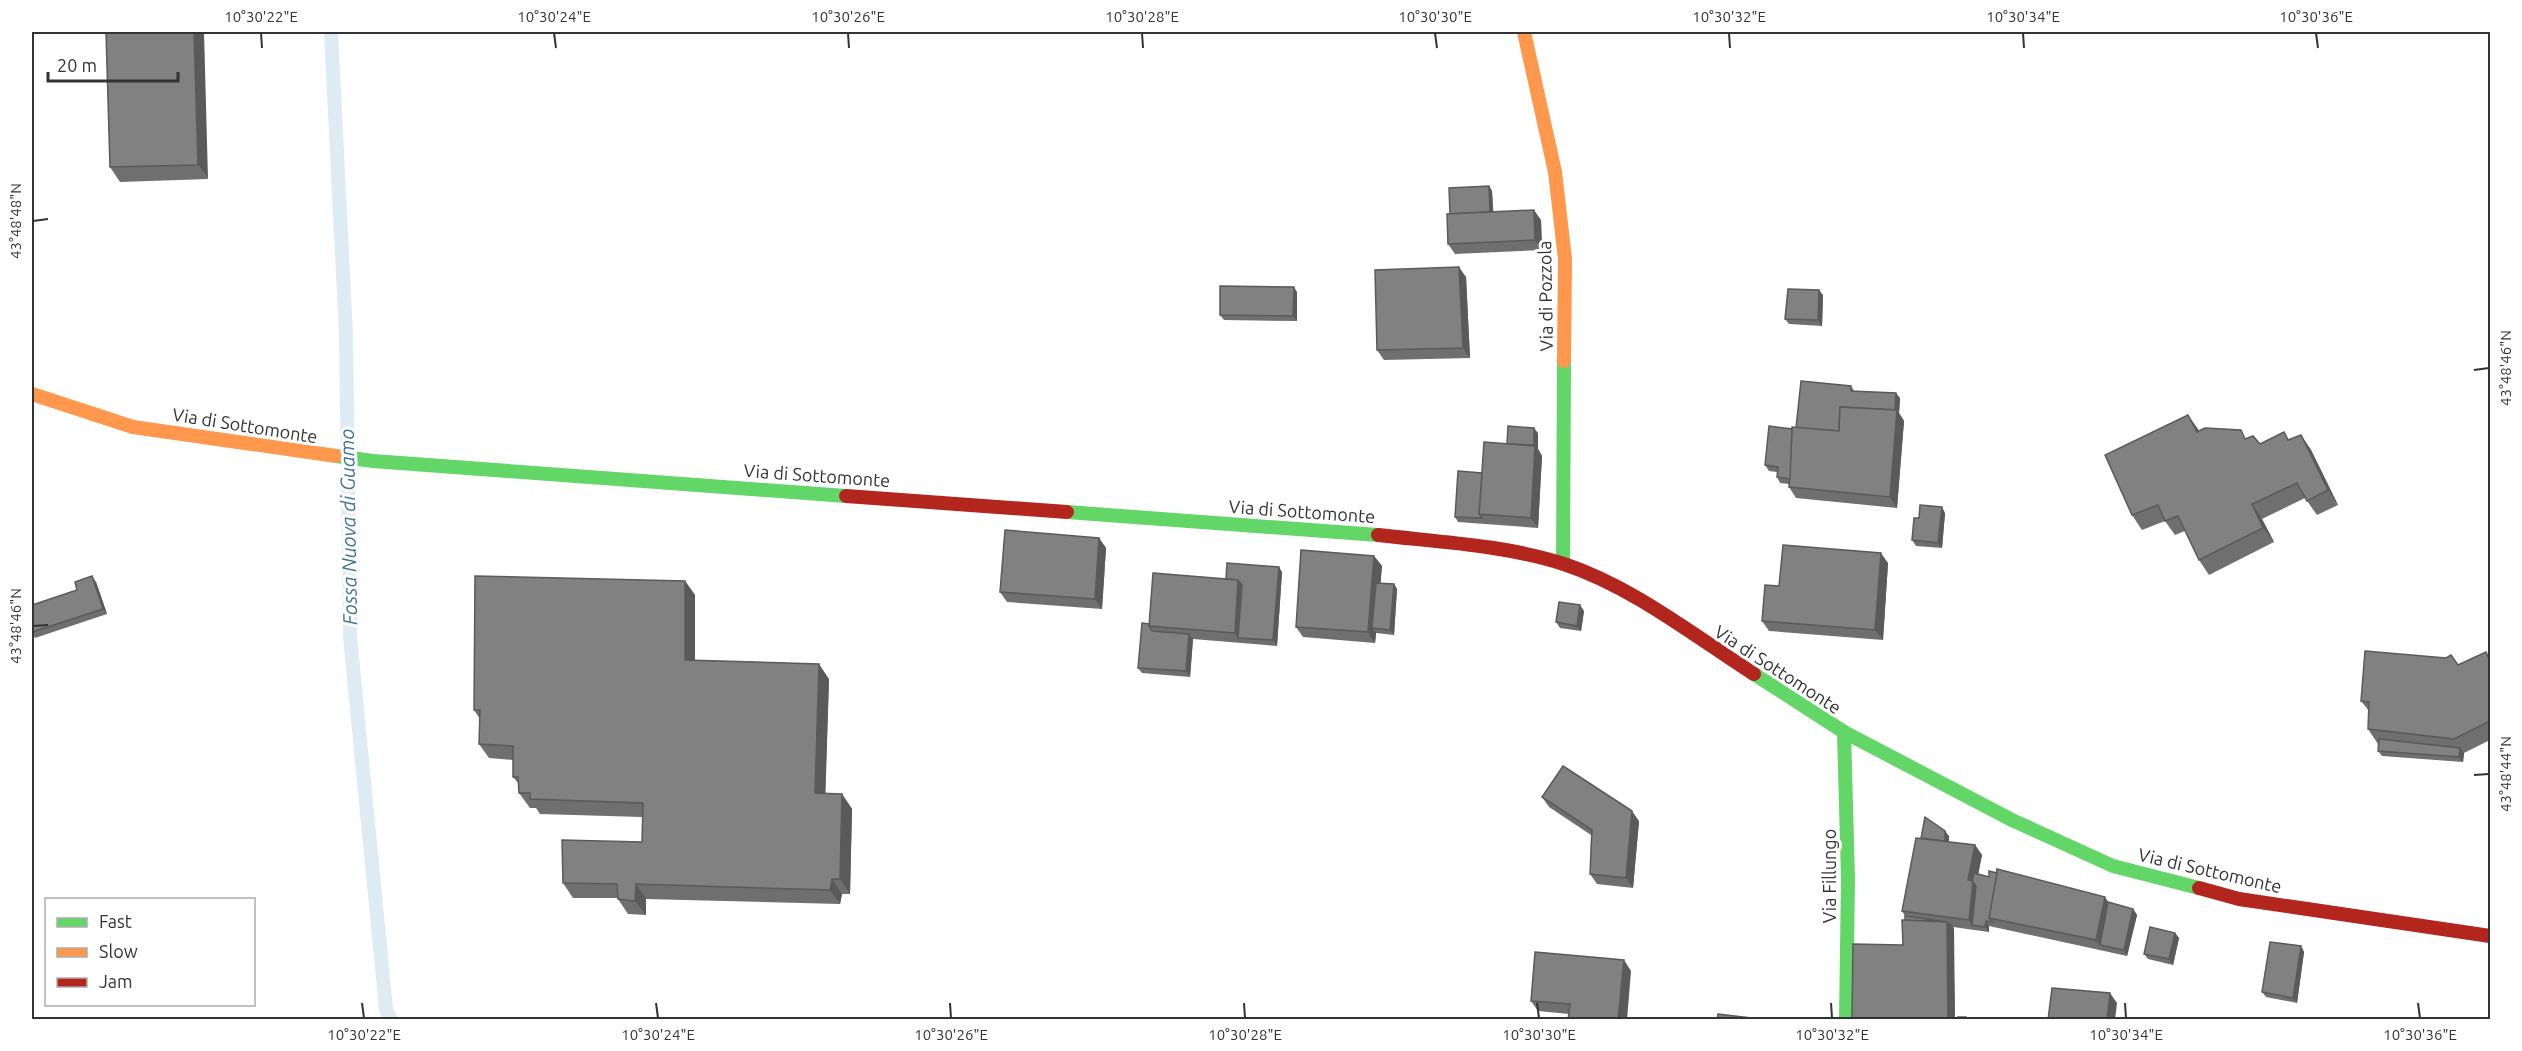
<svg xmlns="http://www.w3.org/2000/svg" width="2522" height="1051" font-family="Ubuntu,sans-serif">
  <rect width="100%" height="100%" fill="#fff"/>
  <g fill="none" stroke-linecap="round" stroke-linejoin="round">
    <path stroke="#ddebf3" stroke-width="14" d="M 331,32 L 346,335 L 350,637 L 386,1009 L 391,1020"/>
    <g stroke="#63d668" stroke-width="14">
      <path d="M 336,456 L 373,461 L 846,496"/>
      <path d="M 1067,512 L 1378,535"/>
      <path d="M 1563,564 L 1564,361"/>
      <path d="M 1754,674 L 1844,732 L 2012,820 L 2113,866 L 2199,888"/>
      <path d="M 1844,732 L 1848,879 L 1846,1020"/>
    </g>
    <g stroke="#ff974d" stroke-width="14">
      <path d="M 1524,32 L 1555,172 L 1565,259 L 1564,361"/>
      <path d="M 32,394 L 133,427 L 336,456"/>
    </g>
    <g stroke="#b3261e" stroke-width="14">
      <path d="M 846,496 L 1067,512"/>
      <path d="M 1378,535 C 1439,542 1505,545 1564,564 C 1633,587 1693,635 1754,674"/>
      <path d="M 2199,888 L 2239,899 L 2490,936"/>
    </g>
  </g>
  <g fill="#6f6f6f">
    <path d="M 106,32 L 208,179 L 120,182 L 110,167 Z"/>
    <path d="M 1489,186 L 1492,191 L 1493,212 L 1541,220 L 1542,250 L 1455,254 L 1448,244 L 1450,214 Z"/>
    <path d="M 1466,277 L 1470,358 L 1384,360 L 1377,350 Z"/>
    <path d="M 1297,292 L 1297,321 L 1224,320 L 1220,315 Z"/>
    <path d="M 1823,295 L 1822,326 L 1789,324 L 1785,319 Z"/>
    <path d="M 1851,386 L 1855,392 L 1900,398 L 1899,413 L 1904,421 L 1897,508 L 1796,498 L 1789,487 L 1789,484 L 1780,483 L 1777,477 L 1777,472 L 1769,471 L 1765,465 L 1792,429 L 1796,428 Z"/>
    <path d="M 2199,431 L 2247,439 L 2260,444 L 2284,432 L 2289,440 L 2301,435 L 2311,450 L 2338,505 L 2317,515 L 2305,498 L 2262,519 L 2274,542 L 2209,575 L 2199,560 L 2185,531 L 2175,535 L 2165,521 L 2142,530 L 2132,515 Z"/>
    <path d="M 1538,433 L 1538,449 L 1542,456 L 1538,528 L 1458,522 L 1455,517 L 1482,473 L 1507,444 Z"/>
    <path d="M 1945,513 L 1942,548 L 1916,546 L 1912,540 L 1919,518 Z"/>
    <path d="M 1099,538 L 1106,548 L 1102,609 L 1007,602 L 1000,592 Z"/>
    <path d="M 1374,556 L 1382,566 L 1380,583 L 1394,584 L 1397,589 L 1394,635 L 1376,633 L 1375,643 L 1303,637 L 1296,627 Z"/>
    <path d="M 1888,563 L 1883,640 L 1769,631 L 1762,621 L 1779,586 Z"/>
    <path d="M 1282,572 L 1277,646 L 1193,639 L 1190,677 L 1142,673 L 1138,668 L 1149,624 L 1226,579 Z"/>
    <path d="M 685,581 L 695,595 L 695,660 L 829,679 L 825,793 L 842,794 L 852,809 L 850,894 L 842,894 L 840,904 L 646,899 L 646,915 L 628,914 L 618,899 L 618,898 L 573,898 L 563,883 L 642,842 L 642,817 L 540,814 L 536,808 L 530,808 L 519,793 L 519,784 L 513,777 L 513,760 L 489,758 L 479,744 L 480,719 L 474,710 Z"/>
    <path d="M 96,582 L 107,614 L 35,638 L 32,632 L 77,590 Z"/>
    <path d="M 1584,611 L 1581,631 L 1560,628 L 1556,622 Z"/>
    <path d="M 2490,659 L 2490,740 L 2464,753 L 2463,762 L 2382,756 L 2378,751 L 2378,744 L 2368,729 L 2369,711 L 2361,701 L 2458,665 Z"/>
    <path d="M 1542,797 L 1639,821 L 1633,888 L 1597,884 L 1590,874 L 1591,835 L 1549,807 Z"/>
    <path d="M 1949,836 L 1949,842 L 1975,845 L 1982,855 L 1978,874 L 2108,902 L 2133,909 L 2137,915 L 2127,956 L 1989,926 L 1989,932 L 1953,927 L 1955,1020 L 1852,1020 L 1903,945 L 1905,920 L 1905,916 L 1902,911 L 1921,838 Z"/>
    <path d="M 2175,933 L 2179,938 L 2173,965 L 2148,959 L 2144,954 Z"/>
    <path d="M 2301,946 L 2304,952 L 2297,1003 L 2266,997 L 2262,992 Z"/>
    <path d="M 1631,971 L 1569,1014 L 1538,1011 L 1531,1001 Z"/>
  </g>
  <g fill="#5a5a5a">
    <path d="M 194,32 L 204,32 L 208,179 L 198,165 Z"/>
    <path d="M 1489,186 L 1492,191 L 1494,222 L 1490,217 Z"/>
    <path d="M 1534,210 L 1541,220 L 1542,250 L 1535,240 Z"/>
    <path d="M 1459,267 L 1466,277 L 1470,358 L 1463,348 Z"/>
    <path d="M 1294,287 L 1297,292 L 1297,321 L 1293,316 Z"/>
    <path d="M 1819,290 L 1823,295 L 1822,326 L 1818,320 Z"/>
    <path d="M 1896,393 L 1900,398 L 1899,413 L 1904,421 L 1897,508 L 1890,497 Z"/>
    <path d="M 2188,415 L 2198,429 L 2207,447 L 2197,432 Z"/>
    <path d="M 1534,428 L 1538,433 L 1538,449 L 1542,456 L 1538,528 L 1531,518 Z"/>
    <path d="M 2301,435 L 2311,450 L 2338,505 L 2328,490 Z"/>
    <path d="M 2252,504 L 2262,519 L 2274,542 L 2263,528 Z"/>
    <path d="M 1942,507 L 1945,513 L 1942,548 L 1938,543 Z"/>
    <path d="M 1099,538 L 1106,548 L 1102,609 L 1095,599 Z"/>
    <path d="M 1881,553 L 1888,563 L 1883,640 L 1875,630 Z"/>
    <path d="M 1374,556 L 1382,566 L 1377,628 L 1372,628 L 1376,633 L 1375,643 L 1368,632 Z"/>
    <path d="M 1279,567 L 1282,572 L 1277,646 L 1273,640 Z"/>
    <path d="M 92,576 L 96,582 L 107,614 L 103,609 Z"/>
    <path d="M 1238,580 L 1246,590 L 1238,638 L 1235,633 Z"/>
    <path d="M 685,581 L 695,595 L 695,674 L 685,660 Z"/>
    <path d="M 1394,584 L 1397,589 L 1394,635 L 1390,630 Z"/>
    <path d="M 1580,605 L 1584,611 L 1581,631 L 1577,626 Z"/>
    <path d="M 1189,634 L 1193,639 L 1190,677 L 1186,671 Z"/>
    <path d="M 819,664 L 829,679 L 825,807 L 815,793 Z"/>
    <path d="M 2460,748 L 2464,753 L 2463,762 L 2459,757 Z"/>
    <path d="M 842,794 L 852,809 L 850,894 L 840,879 Z"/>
    <path d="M 1632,811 L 1639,821 L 1633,888 L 1626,878 Z"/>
    <path d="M 1945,831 L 1949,836 L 1949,851 L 1945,846 Z"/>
    <path d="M 1975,845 L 1982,855 L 1976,886 L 1972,925 L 1969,920 L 1968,880 Z"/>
    <path d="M 832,879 L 842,894 L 840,904 L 830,890 Z"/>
    <path d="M 636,884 L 646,899 L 646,915 L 635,901 Z"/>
    <path d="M 2105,897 L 2112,908 L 2100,945 L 2096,940 Z"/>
    <path d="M 2133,909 L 2137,915 L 2127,956 L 2124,950 Z"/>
    <path d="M 1986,921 L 1989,926 L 1989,932 L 1985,927 Z"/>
    <path d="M 1947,922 L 1950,923 L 1954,928 L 1955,1020 L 1948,1020 Z"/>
    <path d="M 2175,933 L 2179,938 L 2173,965 L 2169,959 Z"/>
    <path d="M 2301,946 L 2304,952 L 2297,1003 L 2293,998 Z"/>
    <path d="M 1624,960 L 1631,971 L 1627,1020 L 1618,1020 Z"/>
    <path d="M 2110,993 L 2117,1003 L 2115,1020 L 2107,1020 Z"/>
  </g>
  <g fill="#818181" stroke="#5a5a5a" stroke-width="1.5">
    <path d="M 106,32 L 194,32 L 198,165 L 110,167 Z"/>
    <path d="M 1489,186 L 1490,212 L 1450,214 L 1449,188 Z"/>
    <path d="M 1534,210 L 1535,240 L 1448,244 L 1447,214 Z"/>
    <path d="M 1459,267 L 1463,348 L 1377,350 L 1375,270 Z"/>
    <path d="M 1220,286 L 1294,287 L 1293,316 L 1220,315 Z"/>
    <path d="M 1788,289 L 1819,290 L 1818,320 L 1785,319 Z"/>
    <path d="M 1801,381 L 1851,386 L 1851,391 L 1896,393 L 1895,410 L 1840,407 L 1839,431 L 1796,428 Z"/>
    <path d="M 1840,407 L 1897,410 L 1890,497 L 1789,487 L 1792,427 L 1839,431 Z"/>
    <path d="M 2188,415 L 2197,432 L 2205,428 L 2241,430 L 2245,439 L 2253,436 L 2260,444 L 2284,432 L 2288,440 L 2301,435 L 2328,490 L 2307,501 L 2297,483 L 2252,504 L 2263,528 L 2199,560 L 2178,516 L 2165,521 L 2158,505 L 2132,515 L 2105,455 Z"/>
    <path d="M 1508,426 L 1534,428 L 1534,445 L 1507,444 Z"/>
    <path d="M 1769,426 L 1792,429 L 1790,479 L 1777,477 L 1778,467 L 1765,465 Z"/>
    <path d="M 1484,442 L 1535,446 L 1531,518 L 1479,514 Z"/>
    <path d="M 1458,471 L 1482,473 L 1479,514 L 1482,518 L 1455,517 Z"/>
    <path d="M 1920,505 L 1942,507 L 1938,543 L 1912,540 L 1914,518 L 1919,518 Z"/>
    <path d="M 1005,530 L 1099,538 L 1095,599 L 1000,592 Z"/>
    <path d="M 1783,545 L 1881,553 L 1875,630 L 1762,621 L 1765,585 L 1779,586 Z"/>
    <path d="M 1301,550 L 1374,556 L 1368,632 L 1296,627 Z"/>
    <path d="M 1227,563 L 1279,567 L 1273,640 L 1238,638 L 1242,585 L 1238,580 L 1226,579 Z"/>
    <path d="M 1153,573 L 1238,580 L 1235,633 L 1149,626 Z"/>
    <path d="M 92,576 L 103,609 L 32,632 L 32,605 L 77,590 L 75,582 Z"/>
    <path d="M 475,576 L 685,581 L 685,660 L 819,664 L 815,793 L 842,794 L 840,879 L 832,879 L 830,890 L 636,884 L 635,901 L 618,899 L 617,884 L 563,883 L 562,840 L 642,842 L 643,803 L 530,799 L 530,793 L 519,793 L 518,777 L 513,777 L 513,746 L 479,744 L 480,710 L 474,710 Z"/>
    <path d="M 1376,583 L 1394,584 L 1390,630 L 1372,628 Z"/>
    <path d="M 1559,602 L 1580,605 L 1577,626 L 1556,622 Z"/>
    <path d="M 1142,623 L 1149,624 L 1149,626 L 1152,631 L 1189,634 L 1186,671 L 1138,668 Z"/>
    <path d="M 2365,651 L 2446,658 L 2451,655 L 2458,665 L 2486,652 L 2490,661 L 2490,721 L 2454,739 L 2368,729 L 2369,702 L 2361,701 Z"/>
    <path d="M 2379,739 L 2460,748 L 2459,757 L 2378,751 Z"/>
    <path d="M 1563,766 L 1632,811 L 1626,878 L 1590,874 L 1592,830 L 1542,797 Z"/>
    <path d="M 1925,817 L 1945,831 L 1945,841 L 1921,838 Z"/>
    <path d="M 1916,838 L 1975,845 L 1968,880 L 1973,881 L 1969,920 L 1902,911 Z"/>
    <path d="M 1997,869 L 2105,897 L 2096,940 L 1989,918 Z"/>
    <path d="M 1989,871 L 1997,873 L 1989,918 L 1993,922 L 1986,921 L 1985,927 L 1972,925 L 1976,886 L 1972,881 L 1974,873 L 1989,877 Z"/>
    <path d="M 2108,902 L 2133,909 L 2124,950 L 2100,945 Z"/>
    <path d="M 1905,916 L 1947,922 L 1905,920 Z"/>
    <path d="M 1902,920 L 1947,922 L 1948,1020 L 1852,1019 L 1853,944 L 1903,945 Z"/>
    <path d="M 2150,927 L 2175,933 L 2169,959 L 2144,954 Z"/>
    <path d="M 2270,942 L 2301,946 L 2293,998 L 2262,992 Z"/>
    <path d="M 1535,952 L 1624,960 L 1618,1020 L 1568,1020 L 1570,1004 L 1531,1001 Z"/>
    <path d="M 2052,988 L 2110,993 L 2107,1020 L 2048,1020 Z"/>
    <path d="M 1718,1014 L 1760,1019 L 1760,1020 L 1717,1020 Z"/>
    <path d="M 1958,1017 L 1966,1017 L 1967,1020 L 1958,1020 Z"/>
  </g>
  <path fill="none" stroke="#333" stroke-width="2" d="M 261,33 L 262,48M 554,33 L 556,48M 848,33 L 849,48M 1142,33 L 1143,48M 1435,33 L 1437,48M 1729,33 L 1730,48M 2023,33 L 2024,48M 2316,33 L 2318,48M 33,221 L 48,219M 2474,370 L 2489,368M 33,626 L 48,625M 2474,775 L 2489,774M 362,1003 L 364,1018M 656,1003 L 658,1018M 950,1003 L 951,1018M 1244,1003 L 1245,1018M 1537,1003 L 1539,1018M 1831,1003 L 1832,1018M 2125,1003 L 2126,1018M 2418,1003 L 2420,1018"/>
  <g text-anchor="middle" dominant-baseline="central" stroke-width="6" stroke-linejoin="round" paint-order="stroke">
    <g font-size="18" fill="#333" stroke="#fff">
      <text transform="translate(1545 296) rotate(-91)">Via di Pozzola</text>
      <text transform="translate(245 425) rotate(9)">Via di Sottomonte</text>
      <text transform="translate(817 475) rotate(4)">Via di Sottomonte</text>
      <text transform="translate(1302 511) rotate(4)">Via di Sottomonte</text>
      <text transform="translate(1778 669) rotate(33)">Via di Sottomonte</text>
      <text transform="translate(2210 870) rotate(13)">Via di Sottomonte</text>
      <text transform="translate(1829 876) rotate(-90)">Via Fillungo</text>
    </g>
    <g font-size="20" font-style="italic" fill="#3f7597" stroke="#fff">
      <text transform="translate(348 527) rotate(-91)">Fossa Nuova di Guamo</text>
    </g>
  </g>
  <rect width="2522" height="1051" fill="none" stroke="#ffffff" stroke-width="66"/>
  <rect x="45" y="898" width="210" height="108" fill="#ffffff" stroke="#adadad" stroke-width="1.5"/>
  <rect x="57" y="918" width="30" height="9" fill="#63d668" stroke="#adadad" stroke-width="1.5"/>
  <text x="99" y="928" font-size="18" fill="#333333">Fast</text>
  <rect x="57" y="948" width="30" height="9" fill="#ff974d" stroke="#adadad" stroke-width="1.5"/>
  <text x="99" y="958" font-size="18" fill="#333333">Slow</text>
  <rect x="57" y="978" width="30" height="9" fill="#b3261e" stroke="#adadad" stroke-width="1.5"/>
  <text x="99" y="988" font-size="18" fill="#333333">Jam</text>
  <path d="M48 72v9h130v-9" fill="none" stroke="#333333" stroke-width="3"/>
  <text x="57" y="72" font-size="18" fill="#333333" stroke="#ffffff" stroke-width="4.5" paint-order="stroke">20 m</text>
  <rect x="33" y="33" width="2456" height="985" fill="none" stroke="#333" stroke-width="2"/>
  <g font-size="15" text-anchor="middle" fill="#333">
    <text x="261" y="22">10°30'22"E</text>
    <text x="554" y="22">10°30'24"E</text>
    <text x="848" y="22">10°30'26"E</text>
    <text x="1142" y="22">10°30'28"E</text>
    <text x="1435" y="22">10°30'30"E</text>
    <text x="1729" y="22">10°30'32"E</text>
    <text x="2023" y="22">10°30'34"E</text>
    <text x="2316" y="22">10°30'36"E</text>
    <text transform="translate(16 221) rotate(-90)" y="5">43°48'48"N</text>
    <text transform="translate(2506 368) rotate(-90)" y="5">43°48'46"N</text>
    <text transform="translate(16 626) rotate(-90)" y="5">43°48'46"N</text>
    <text transform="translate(2506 774) rotate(-90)" y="5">43°48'44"N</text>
    <text x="364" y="1040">10°30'22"E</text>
    <text x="658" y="1040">10°30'24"E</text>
    <text x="951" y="1040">10°30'26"E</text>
    <text x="1245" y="1040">10°30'28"E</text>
    <text x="1539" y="1040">10°30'30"E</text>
    <text x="1832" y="1040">10°30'32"E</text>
    <text x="2126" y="1040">10°30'34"E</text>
    <text x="2420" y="1040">10°30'36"E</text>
  </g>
</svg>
